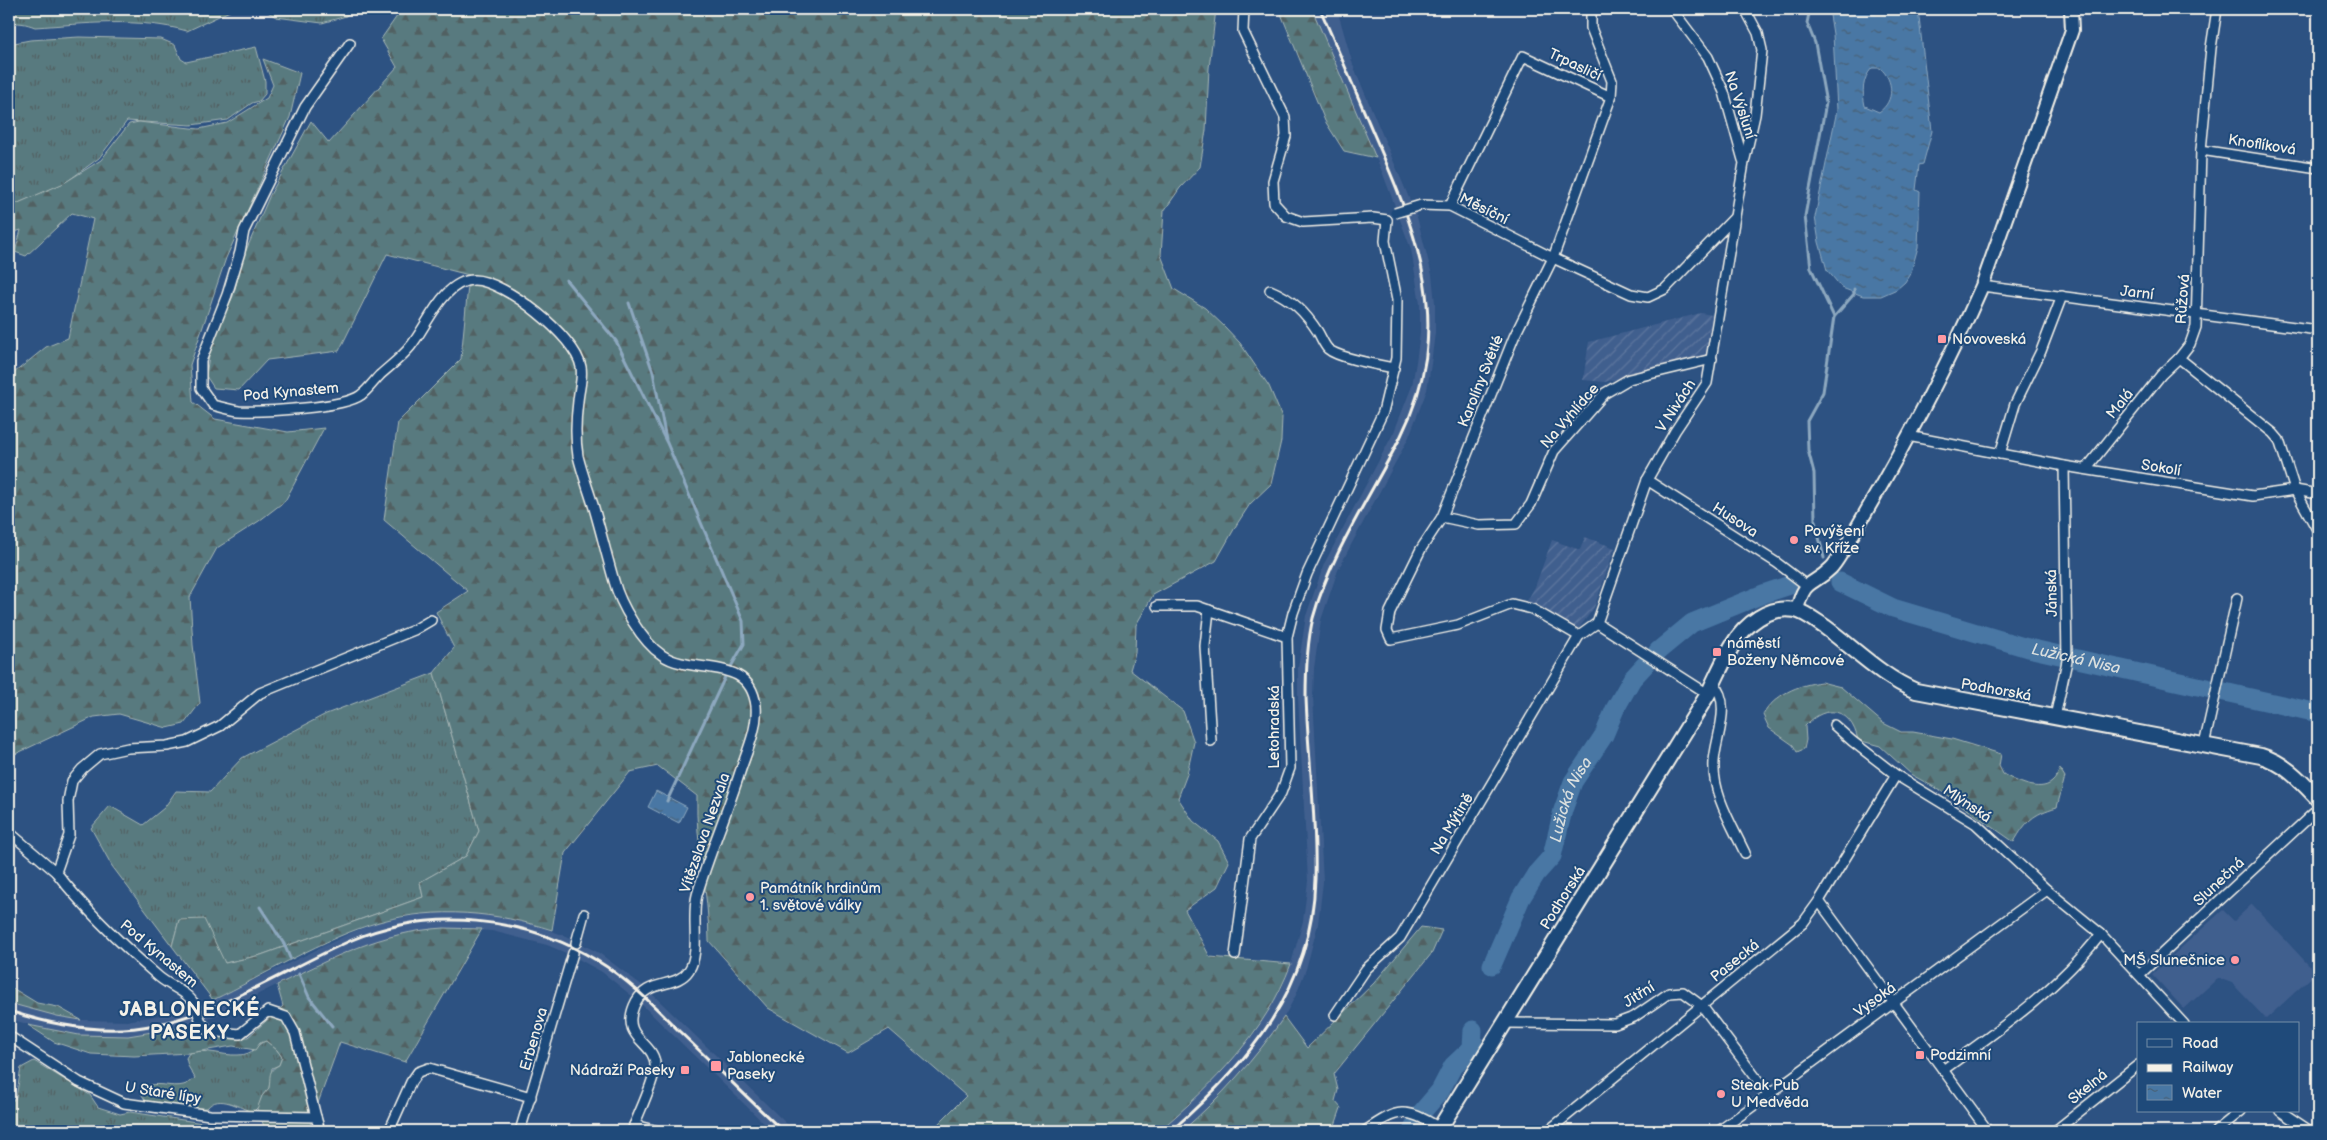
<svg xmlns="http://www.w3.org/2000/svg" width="2327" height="1140" font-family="'Balsamiq Sans',sans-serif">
  <defs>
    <pattern id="industrial-furrows" width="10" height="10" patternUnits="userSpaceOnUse" patternTransform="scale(1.25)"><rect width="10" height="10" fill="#415f8e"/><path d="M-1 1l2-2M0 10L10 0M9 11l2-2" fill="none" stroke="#5d769e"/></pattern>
    <pattern id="grass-tufts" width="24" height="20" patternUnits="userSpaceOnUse" patternTransform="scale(1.25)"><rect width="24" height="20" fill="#597a7f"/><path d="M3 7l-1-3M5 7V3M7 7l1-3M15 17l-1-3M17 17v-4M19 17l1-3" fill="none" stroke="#516162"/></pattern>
    <pattern id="forest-firs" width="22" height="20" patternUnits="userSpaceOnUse" patternTransform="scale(1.25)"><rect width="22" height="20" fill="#597a7f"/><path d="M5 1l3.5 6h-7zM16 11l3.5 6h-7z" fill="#516162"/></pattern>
    <pattern id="water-ripples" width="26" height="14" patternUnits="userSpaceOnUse" patternTransform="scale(1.25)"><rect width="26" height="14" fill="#4877a4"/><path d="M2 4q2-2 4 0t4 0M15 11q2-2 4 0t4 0" fill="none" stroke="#486075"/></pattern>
  </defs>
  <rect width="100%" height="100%" fill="#2d5282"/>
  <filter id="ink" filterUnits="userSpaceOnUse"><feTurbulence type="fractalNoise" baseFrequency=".02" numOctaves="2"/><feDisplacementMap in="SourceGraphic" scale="10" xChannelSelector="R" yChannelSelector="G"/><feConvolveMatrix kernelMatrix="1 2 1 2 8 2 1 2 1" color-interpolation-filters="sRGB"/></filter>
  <g filter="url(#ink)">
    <g fill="#415f8e">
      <path d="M 1312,9 L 1337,9 L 1353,65 L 1417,217 L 1432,275 L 1435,303 L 1435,333 L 1431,364 L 1427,390 L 1408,439 L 1352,543 L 1338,570 L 1321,620 L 1314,668 L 1313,697 L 1323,882 L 1318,924 L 1306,969 L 1296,995 L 1284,1017 L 1269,1040 L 1218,1098 L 1182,1131 L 1159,1131 L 1207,1087 L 1256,1031 L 1282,988 L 1291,964 L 1303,921 L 1308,881 L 1298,697 L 1298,668 L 1306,616 L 1324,564 L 1394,432 L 1412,386 L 1416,362 L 1420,333 L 1420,304 L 1411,249 L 1383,174 Z"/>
      <path d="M 2252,904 L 2316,973 L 2266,1019 L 2232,983 L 2218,978 L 2184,1009 L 2152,974 L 2223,910 L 2234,921 Z"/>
      <path d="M 431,913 L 469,913 L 521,920 L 568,937 L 599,953 L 647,989 L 794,1131 L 772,1131 L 637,1000 L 602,972 L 573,956 L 547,945 L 492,931 L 444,928 L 320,963 L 219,1014 L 199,1022 L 154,1033 L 128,1036 L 79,1035 L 54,1031 L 9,1019 L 9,1003 L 57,1016 L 81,1020 L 127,1021 L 173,1013 L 213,1000 L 351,933 L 379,922 Z"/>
    </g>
    <g fill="url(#industrial-furrows)">
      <path d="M 1701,313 L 1712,315 L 1705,356 L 1605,382 L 1583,380 L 1589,342 Z"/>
      <path d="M 1585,537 L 1615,548 L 1594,608 L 1576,632 L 1527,601 L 1535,587 L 1552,540 L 1580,550 Z"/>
    </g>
    <g fill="url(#grass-tufts)" stroke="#a6b6b4">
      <path d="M 9,9 L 234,9 L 187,31 C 138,17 84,24 35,27 C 27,24 17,21 9,25 Z"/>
      <path d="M 263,9 L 353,9 L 346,16 L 322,23 L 276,17 Z"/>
      <path d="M 79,37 L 161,39 L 175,45 L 181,59 L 186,62 L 256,47 L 265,81 L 265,94 L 259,101 L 252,103 L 228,120 L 191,125 L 127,121 L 99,158 L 65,183 L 9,207 L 9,44 L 30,40 Z"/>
      <path d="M 434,673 L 479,831 L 466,856 L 420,882 L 423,897 L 261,955 L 225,963 L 179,920 L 172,946 L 112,866 L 91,828 L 110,806 L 143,825 L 164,808 L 176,791 L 210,792 L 242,758 L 326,714 Z"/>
      <path d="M 266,1041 L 277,1050 L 282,1057 L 279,1065 L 272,1068 L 269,1088 L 262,1096 L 259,1106 L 253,1112 C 239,1108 219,1093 207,1108 L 189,1109 L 147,1103 L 142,1095 L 143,1087 C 161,1079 180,1094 195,1078 L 188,1066 L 186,1058 L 189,1053 C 207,1048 221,1056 238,1055 C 255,1055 255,1044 266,1041 Z"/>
      <path d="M 34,1061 L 90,1095 L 98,1107 L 120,1114 L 130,1112 L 256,1131 L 9,1131 L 9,1103 L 16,1098 L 21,1068 Z"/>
    </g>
    <g fill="url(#forest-firs)" stroke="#a6b6b4">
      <path d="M 402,9 L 1216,9 L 1209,68 L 1206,130 L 1200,167 L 1180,188 L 1164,211 L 1161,255 L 1174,289 L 1205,308 L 1225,327 L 1240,343 L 1269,386 L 1282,417 L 1281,441 L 1271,484 L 1250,504 L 1237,524 L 1216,561 L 1153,595 L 1136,625 L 1135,653 L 1130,670 L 1183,711 L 1194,742 L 1187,774 L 1178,798 L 1193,821 L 1218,841 L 1229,862 L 1217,887 L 1185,910 L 1210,957 L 1291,964 C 1266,1032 1213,1084 1159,1131 L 931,1131 L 966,1096 L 889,1029 L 848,1053 L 768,1008 L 709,941 C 709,892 695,845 697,796 L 658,766 L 630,772 L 565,853 L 552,930 C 496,912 437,906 379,922 C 323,938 265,975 213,1000 L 172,946 L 179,920 L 204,919 L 225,963 L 261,955 L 423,897 L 420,882 L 466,856 L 479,831 L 434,673 L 454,648 L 436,612 L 468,591 L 384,520 L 398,422 L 461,359 L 469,275 L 387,254 L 339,351 L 267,360 L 239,390 L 214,388 L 206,376 L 211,343 L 233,296 L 244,255 L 270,195 L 311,121 L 329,143 L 397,67 L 381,39 Z"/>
      <path d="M 1279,9 L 1312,9 L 1376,158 L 1344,151 L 1325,121 Z"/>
      <path d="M 263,59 L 300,73 L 290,117 L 226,258 L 190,365 L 193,402 L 215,419 L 288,432 L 324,428 L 285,501 L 259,521 L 217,548 L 190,597 L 193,645 L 200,703 L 184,724 L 167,728 L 119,714 L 94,717 L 9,757 L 9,377 L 46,347 L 68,338 L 93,219 L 72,213 L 26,256 L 15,252 L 21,230 L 9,234 L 9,207 L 64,183 L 101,160 L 129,124 L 139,122 L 199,129 L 227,123 L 267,98 L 273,85 Z"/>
      <path d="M 1821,682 L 1841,687 L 1883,723 L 1901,732 L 1913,732 L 1952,739 L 2001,754 L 1999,766 L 2003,774 C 2015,781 2040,793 2052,782 C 2056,779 2058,773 2060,769 L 2065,777 L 2057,807 C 2033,814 2026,821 2014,842 L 1941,791 L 1912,775 L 1880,746 L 1858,740 C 1851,708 1826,703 1805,726 L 1806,740 L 1804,749 L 1797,752 L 1793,745 L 1769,728 L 1763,715 C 1775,694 1798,685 1821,682 Z"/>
      <path d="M 1421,927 L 1442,930 L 1432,953 L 1334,1074 L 1338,1090 L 1335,1101 L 1341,1108 L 1333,1131 L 1182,1131 C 1221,1097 1255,1059 1284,1017 L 1307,1048 L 1374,983 Z"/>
      <path d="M 444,928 L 482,929 L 405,1062 L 340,1042 L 308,1131 L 266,1131 L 257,1109 L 262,1096 L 269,1088 C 271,1077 267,1071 279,1065 L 282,1057 L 277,1050 L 266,1041 L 260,1043 L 255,1050 L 233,1046 L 189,1053 L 134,1056 L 91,1054 L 54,1042 L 28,1025 L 79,1035 L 128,1036 L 177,1028 L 199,1035 L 248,1037 L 283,1006 L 277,985 C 334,957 380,932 444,928 Z"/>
      <path d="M 9,986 L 37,1003 L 58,1007 L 81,1020 L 57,1016 L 9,1003 Z"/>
    </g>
    <g fill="url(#water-ripples)" stroke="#8da8bf" fill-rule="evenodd">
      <path d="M 1829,9 L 1918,9 L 1932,131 L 1923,164 L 1919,165 L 1916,190 L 1920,192 L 1918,247 L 1911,272 L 1905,282 L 1897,289 L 1881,296 L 1863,296 L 1842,288 L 1827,270 L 1819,242 L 1815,217 L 1837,110 L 1833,34 ZM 1872,68 L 1880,68 C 1894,80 1895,101 1879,112 L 1865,106 C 1862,92 1862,79 1872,68 Z"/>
      <path d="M 656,791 L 687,807 L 679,823 L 648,807 Z"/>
    </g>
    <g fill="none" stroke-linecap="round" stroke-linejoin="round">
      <g stroke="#8da8bf" stroke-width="3">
        <path d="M 1810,9 L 1807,23 L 1815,43 L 1826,103 L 1805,216 L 1811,268 L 1834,317 L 1823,392 L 1807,421 L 1808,450 L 1814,473 L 1815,521 L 1824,558"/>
        <path d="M 566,280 L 616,341 L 667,443 L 743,621 L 744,644 L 729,670"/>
        <path d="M 629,303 L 653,372 L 666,439"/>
        <path d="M 1834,317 L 1854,294 L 1854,289"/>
        <path d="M 667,801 L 725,677"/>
        <path d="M 260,907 L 284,944 L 290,958"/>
        <path d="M 299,974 L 309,997 L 332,1026"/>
      </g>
      <g stroke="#4877a4" stroke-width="19">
        <path id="s1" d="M 1840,582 L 1893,608 L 2024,647 L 2318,713"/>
        <path d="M 1658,651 L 1692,623 L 1763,594 L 1790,585"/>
        <path id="s2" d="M 1492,965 L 1521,898 L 1536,874 L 1552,856 L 1563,810 L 1573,782 L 1604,735 L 1615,709 L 1632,679 L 1645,665"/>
        <path d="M 1412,1131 L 1422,1112 L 1440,1091 L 1453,1066 L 1472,1048 L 1473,1030"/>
      </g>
      <g stroke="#f4f1e8" stroke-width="12">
        <g id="street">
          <path d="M 1244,9 L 1243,31 L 1285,117 L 1286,136 L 1273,181 L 1274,203 L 1286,216 L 1303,222 L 1373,218 L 1387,220"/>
          <path d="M 1672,9 L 1708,57 L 1724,92 L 1743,160"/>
          <path d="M 2217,9 L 2211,48 L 2201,150 L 2196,327 L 2190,344 L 2179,358 L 2273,433 L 2279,440 L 2295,490 L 2318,531"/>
          <path d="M 350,43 L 305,107 L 244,231 L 240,252 L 227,295 L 201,361 L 201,388 L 213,405 C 221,407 231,410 239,411 C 262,412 344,408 361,395 C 368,390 374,381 380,375 C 390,366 402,357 410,347 C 427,327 443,280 474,280 C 504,280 576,337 581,367 C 583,378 579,389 578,401 C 576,417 575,439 578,456 C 582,473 589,491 594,508 C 601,532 607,557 614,581 C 620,604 642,642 662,655 C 692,676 750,654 756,706 C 758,728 747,751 740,772 C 727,813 709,854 697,895 C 691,917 701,952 689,970 C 676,990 646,977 634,1006 C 620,1040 657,1042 655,1067 C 654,1083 638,1114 632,1131"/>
          <path d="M 2201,150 L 2318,168"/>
          <path d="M 1421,205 L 1450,206 L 1553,258 L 1631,294 L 1648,297 L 1665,289 L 1734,218"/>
          <path d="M 1450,206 L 1523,56 L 1611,97"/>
          <path d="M 1982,286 L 2318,330"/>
          <path d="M 1270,290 C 1292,299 1305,312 1318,332 C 1321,337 1324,345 1328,349 C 1338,358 1379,365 1394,368"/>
          <path d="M 1908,436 L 2064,466 L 2253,496 L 2295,490 L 2318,494"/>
          <path d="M 2000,454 L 2015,404 L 2041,351 L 2062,296"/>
          <path d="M 2086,469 L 2161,375 L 2179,358"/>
          <path d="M 1647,480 L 1777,563 L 1806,585"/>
          <path d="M 1442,517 L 1479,525 L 1516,524 L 1531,504 L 1554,451 L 1605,393 L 1629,379 L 1712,359"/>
          <path d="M 1157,606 L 1197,606 L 1287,637"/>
          <path d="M 1209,610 L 1205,646 L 1211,741"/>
          <path d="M 1597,623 L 1647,480 L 1675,431 L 1707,383 L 1744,163 L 1755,115 L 1762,50 L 1758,33 L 1745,9"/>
          <path d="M 1597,623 L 1708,694"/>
          <path d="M 1579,636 L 1532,609 L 1512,604 L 1458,625 L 1391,639 L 1387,630 L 1390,612 L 1421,549 L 1442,517 L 1514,337 L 1553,258 L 1611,97 L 1612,81 L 1591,28 L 1591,9"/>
          <path d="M 1713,684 C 1733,703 1715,739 1714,762 C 1712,794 1732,825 1745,853"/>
          <path d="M 2055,717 L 2067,661 L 2064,466"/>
          <path d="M 1834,725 L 1852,741 L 1896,775 L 1976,824 L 2047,890 L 2101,934 L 2184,1024"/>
          <path d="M 2204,745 L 2237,598"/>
          <path d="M 9,832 L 56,872"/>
          <path d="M 1819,901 L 1988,1131"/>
          <path d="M 576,943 L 584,914"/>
          <path d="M 1235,955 L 1250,839 L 1281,793 L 1290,768 L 1287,637 L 1293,613 L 1307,574 L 1383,412 L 1396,358 L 1397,300 L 1385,241 L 1387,220"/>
          <path d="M 2139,975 L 2318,809"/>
          <path d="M 195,1005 C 187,991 171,987 159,977 C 122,945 86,911 56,872 L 69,835 L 68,801 L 72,781 L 82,769 L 100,754 L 128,748 L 167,746 L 187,742 L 220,726 L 260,693 L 414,630 L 431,620"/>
          <path d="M 1335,1015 L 1366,969 L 1400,938 L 1579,636 L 1597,623"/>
          <path d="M 201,1022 L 209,1031 L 240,1034 L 268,1011 L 286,1017 L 295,1033 L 316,1117"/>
          <path d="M 1505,1023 L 1615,1024 L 1634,1017 L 1669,993 L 1683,992 L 1702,1006 L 1769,1095"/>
          <path d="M 9,1036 L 79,1082 L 124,1103 L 210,1115 L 316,1117 L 320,1131"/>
          <path d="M 1943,1070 C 1999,1030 2058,989 2101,934"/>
          <path d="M 2280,1111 L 2310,1131"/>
          <path d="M 634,1125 L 658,1131"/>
          <path d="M 389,1131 L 411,1082 L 418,1072 L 429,1068 L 531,1097"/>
          <path d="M 520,1131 L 573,953"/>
          <path d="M 1365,1131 C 1399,1108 1404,1107 1440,1128"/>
          <path d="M 1548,1131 L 1803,923 L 1819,901 L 1896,775"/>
          <path d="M 1719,1131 L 2047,890"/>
          <path d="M 2055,1131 L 2138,1065"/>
          <path d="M 2216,1131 L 2241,1111"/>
        </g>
      </g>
      <g stroke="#f4f1e8" stroke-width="16">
        <path id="secondary" d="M 1797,610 C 1805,577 1811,588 1831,568 C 1837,562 1841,553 1846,546 C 1896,462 1943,375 1982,286 L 2072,30 L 2071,9"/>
      </g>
      <g stroke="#f4f1e8" stroke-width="18">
        <path id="primary" d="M 1438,1131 L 1708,694 C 1716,678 1723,661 1732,646 C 1745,624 1769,605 1795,610 C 1805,612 1816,621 1825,627 C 1855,649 1882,677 1916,691 L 2261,756 C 2285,763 2301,781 2318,799"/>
      </g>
      <use href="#street" stroke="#1f4a7a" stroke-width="9"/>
      <use href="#secondary" stroke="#1f4a7a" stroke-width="12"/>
      <use href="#primary" stroke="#1f4a7a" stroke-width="14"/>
      <g stroke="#f4f1e8" stroke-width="3">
        <path d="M 9,1011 C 55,1026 106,1035 155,1025 C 226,1010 286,969 352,940 C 430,907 524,916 596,960 C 628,979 653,1005 679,1031 C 714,1064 748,1099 783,1131"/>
        <path d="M 1171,1131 C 1249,1062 1312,990 1315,879 C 1317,818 1308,757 1306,697 C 1306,670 1307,643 1313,618 C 1331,553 1370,497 1400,438 C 1456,326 1418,235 1372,130 C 1355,90 1338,49 1320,9"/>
      </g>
      <g stroke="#f4f1e8" stroke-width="12" stroke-linecap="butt">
        <g id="street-bridge">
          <path d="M 1395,213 L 1421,205"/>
          <path d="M 195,1005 L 201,1022"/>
        </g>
      </g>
      <use href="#street-bridge" stroke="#1f4a7a" stroke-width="9"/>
    </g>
  </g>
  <g fill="#ff9aa2" stroke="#1f4a7a" stroke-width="2">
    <rect x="1937" y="334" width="10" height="10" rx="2.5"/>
    <circle cx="1794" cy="540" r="5"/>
    <rect x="1712" y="647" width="10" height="10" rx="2.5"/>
    <circle cx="750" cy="897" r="5"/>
    <circle cx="2235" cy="960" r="5"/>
    <rect x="1915" y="1050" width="10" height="10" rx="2.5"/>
    <rect x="710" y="1060" width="12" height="12" rx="2.5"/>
    <rect x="680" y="1065" width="10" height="10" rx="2.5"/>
    <circle cx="1721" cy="1094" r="5"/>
  </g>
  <g text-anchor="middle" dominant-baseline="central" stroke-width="4" stroke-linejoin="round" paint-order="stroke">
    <g font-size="15" fill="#f4f1e8" stroke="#1f4a7a">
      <text transform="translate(1575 65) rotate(25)">Trpasličí</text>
      <text transform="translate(1740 105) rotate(72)">Na Výsluní</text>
      <text transform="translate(2262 145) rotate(9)">Knoflíková</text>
      <text transform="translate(1484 209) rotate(26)">Měsíční</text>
      <text transform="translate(2137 293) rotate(7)">Jarní</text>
      <text transform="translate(2183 299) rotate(-86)">Růžová</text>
      <text transform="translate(1481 381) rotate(-68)">Karolíny Světlé</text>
      <text transform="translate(291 392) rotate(-5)">Pod Kynastem</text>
      <text transform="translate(2120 404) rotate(-51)">Malá</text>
      <text transform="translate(1676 406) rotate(-57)">V Nivách</text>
      <text transform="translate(1570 416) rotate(-49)">Na Vyhlídce</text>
      <text transform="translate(2161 468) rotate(9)">Sokolí</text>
      <text transform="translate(1735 520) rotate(33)">Husova</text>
      <text transform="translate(2052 593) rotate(-91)">Jánská</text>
      <text transform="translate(1996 690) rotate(10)">Podhorská</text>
      <text transform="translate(1274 727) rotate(-90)">Letohradská</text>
      <text transform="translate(1967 804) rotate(34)">Mlýnská</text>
      <text transform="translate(1452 824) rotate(-59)">Na Mýtině</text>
      <text transform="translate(705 833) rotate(-71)">Vítězslava Nezvala</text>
      <text transform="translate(2219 882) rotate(-43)">Slunečná</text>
      <text transform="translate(1563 898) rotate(-58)">Podhorská</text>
      <text transform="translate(159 954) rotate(40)">Pod Kynastem</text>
      <text transform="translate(1735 961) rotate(-39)">Pasecká</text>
      <text transform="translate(1639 995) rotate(-32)">Jitřní</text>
      <text transform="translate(1875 1000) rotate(-36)">Vysoká</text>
      <text transform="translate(534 1039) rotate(-74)">Erbenova</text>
      <text transform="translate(2088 1087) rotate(-39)">Skelná</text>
      <text transform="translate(163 1093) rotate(9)">U Staré lípy</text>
    </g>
    <g font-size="15" fill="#f4f1e8" stroke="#1f4a7a" text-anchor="start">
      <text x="1952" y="339">Novoveská</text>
      <text x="1804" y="531">Povýšení<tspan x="1804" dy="17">sv. Kříže</tspan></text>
      <text x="1727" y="643">náměstí<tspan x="1727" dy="17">Boženy Němcové</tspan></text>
      <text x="760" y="888">Památník hrdinům<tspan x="760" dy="17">1. světové války</tspan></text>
      <text x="2225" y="960" text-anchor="end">MŠ Slunečnice</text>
      <text x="1930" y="1055">Podzimní</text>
      <text x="727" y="1057">Jablonecké<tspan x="727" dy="17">Paseky</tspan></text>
      <text x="675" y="1070" text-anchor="end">Nádraží Paseky</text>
      <text x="1731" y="1085">Steak Pub<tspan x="1731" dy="17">U Medvěda</tspan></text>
    </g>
    <g font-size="16" font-style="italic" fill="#dadfde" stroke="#1f4a7a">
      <text stroke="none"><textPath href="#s1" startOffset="249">Lužická Nisa</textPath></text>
      <text stroke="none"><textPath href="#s2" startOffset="185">Lužická Nisa</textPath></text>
    </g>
    <g font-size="20" font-weight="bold" letter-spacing="1" fill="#f4f1e8" stroke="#1f4a7a">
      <text x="190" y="1010">JABLONECKÉ<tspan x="190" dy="23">PASEKY</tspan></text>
    </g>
  </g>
  <rect width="2327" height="1140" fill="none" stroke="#1f4a7a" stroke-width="30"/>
  <rect x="15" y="15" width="2297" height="1110" fill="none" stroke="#f4f1e8" stroke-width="2" filter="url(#ink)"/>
  <rect x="2137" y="1022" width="162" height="90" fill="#1f4a7a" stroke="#748da6"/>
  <rect x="2147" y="1039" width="25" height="8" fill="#1f4a7a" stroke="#748da6"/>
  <text x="2182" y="1048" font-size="15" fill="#f4f1e8">Road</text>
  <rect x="2147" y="1064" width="25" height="8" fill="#f4f1e8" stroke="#748da6"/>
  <text x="2182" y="1072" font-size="15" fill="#f4f1e8">Railway</text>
  <rect x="2147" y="1085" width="25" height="15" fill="url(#water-ripples)" stroke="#748da6"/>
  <text x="2182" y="1098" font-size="15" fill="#f4f1e8">Water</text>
</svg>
